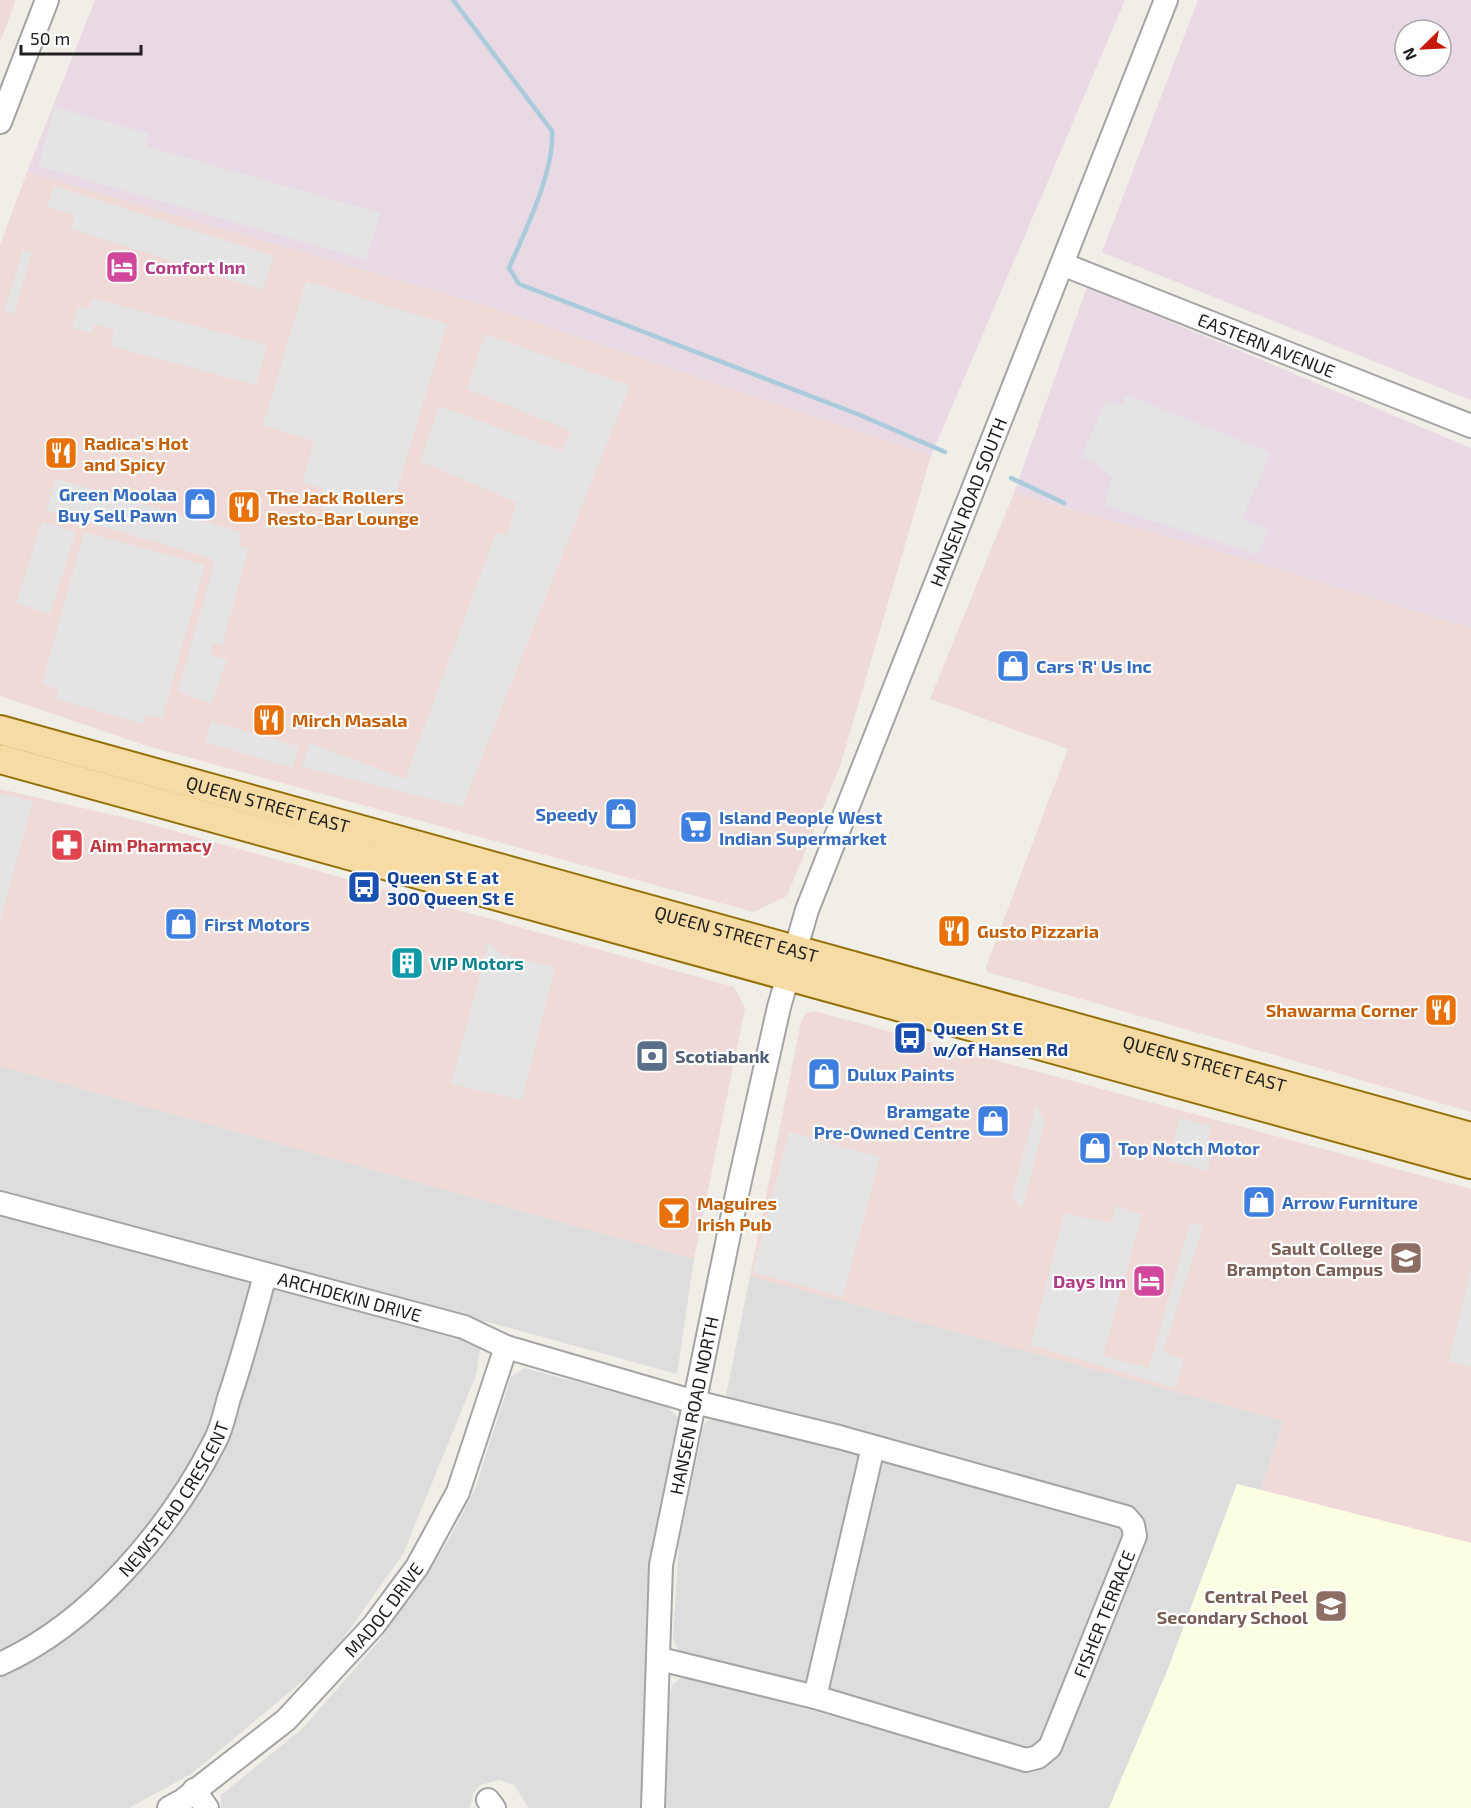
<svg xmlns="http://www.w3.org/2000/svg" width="1471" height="1808" font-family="'Exo 2',sans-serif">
  <rect width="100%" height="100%" fill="#f0eee7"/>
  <g fill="#dedddd">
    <path d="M 0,1066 L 694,1259 L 677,1374 L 484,1321 L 476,1375 L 403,1554 L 328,1660 L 191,1774 L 129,1808 L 0,1808 Z"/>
    <path d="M 750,1276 L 1284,1421 L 1261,1490 L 1237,1484 L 1168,1669 L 1109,1808 L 666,1808 L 670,1694 L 672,1685 L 684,1675 L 1029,1771 L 1040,1770 L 1051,1762 L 1143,1544 L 1128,1511 L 726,1396 Z"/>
    <path d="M 524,1368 L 667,1406 L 678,1418 L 653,1544 L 644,1808 L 529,1808 L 514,1785 L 499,1780 L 480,1785 L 473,1793 L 470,1808 L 221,1808 L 221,1795 L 303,1728 L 379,1641 L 447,1543 L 475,1489 L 511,1377 Z"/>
    <path d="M 718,1414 L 1124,1526 L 1126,1529 L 1041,1744 L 1031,1750 L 688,1658 L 679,1651 L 673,1639 L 679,1542 L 703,1428 L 706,1422 Z"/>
  </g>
  <g fill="#efdad7">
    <path d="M 0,0 L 16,0 L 0,42 Z"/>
    <path d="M 27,172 L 481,304 L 931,456 L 841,763 L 787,896 L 754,912 L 147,746 L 0,696 L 0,245 Z"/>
    <path d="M 1014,493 L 1228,554 L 1471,628 L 1471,1112 L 988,972 L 986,967 L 1068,749 L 930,699 Z"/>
    <path d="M 0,789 L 139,821 L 734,987 L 745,1008 L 694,1259 L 0,1066 Z"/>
    <path d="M 814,1011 L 1471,1189 L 1471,1543 L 1261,1490 L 1284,1421 L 750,1276 L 801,1022 L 806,1013 Z"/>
  </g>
  <g fill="#e8d9e4" fill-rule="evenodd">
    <path d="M 95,0 L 1125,0 L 931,456 L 481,304 L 27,172 Z"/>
    <path d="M 1198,0 L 1471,0 L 1471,400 L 1102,252 ZM 1405,30 L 1441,30 L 1441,66 L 1405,66 Z"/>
    <path d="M 1087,287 L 1471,448 L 1471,628 L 1228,554 L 1014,493 Z"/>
  </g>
  <path fill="#fbfee2" d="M 1237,1484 L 1471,1543 L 1471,1808 L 1109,1808 L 1168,1669 Z"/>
  <g fill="#e4e4e4">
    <path d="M 55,107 L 149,134 L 146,146 L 380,213 L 366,260 L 38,166 Z"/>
    <path d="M 54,186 L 274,256 L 263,290 L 71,229 L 75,215 L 47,207 Z"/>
    <path d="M 23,250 L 32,253 L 14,314 L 4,311 Z"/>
    <path d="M 306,281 L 447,324 L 386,527 L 319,507 L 324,489 L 302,482 L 314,441 L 263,425 Z"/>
    <path d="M 92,298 L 267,345 L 256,385 L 110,346 L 114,330 L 94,324 L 92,333 L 72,328 L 78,306 L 89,309 Z"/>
    <path d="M 485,334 L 630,386 L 462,807 L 302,767 L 310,743 L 405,779 L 496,533 L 508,535 L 516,502 L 420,461 L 439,406 L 562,451 L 571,431 L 467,389 Z"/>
    <path d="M 1126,395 L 1271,453 L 1242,520 L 1269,529 L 1258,555 L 1104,505 L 1112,477 L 1094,462 L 1081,457 L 1106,400 L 1122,406 Z"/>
    <path d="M 56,479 L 240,532 L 239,546 L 249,547 L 222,646 L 213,643 L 210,654 L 227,660 L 211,704 L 178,691 L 214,565 L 210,558 L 46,510 Z"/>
    <path d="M 42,521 L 76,532 L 50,614 L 16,603 Z"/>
    <path d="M 84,532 L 205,565 L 162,719 L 146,715 L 144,724 L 56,699 L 58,689 L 42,684 Z"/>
    <path d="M 211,721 L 299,747 L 293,768 L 205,742 Z"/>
    <path d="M 0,794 L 33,801 L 0,922 Z"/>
    <path d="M 489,942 L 502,955 L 555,967 L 522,1100 L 451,1084 Z"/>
    <path d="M 1036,1105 L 1045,1121 L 1022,1209 L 1012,1198 Z"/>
    <path d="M 1180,1118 L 1211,1126 L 1203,1156 L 1211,1158 L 1207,1171 L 1169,1161 Z"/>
    <path d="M 789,1132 L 880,1157 L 843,1297 L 753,1272 Z"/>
    <path d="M 1116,1206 L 1142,1215 L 1103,1356 L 1149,1368 L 1190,1222 L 1203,1227 L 1163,1352 L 1184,1360 L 1175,1388 L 1031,1345 L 1064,1213 L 1111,1223 Z"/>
    <path d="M 1471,1267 L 1471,1367 L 1449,1361 Z"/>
  </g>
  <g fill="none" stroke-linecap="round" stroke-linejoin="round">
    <g stroke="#a9cbdb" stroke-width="4.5">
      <path d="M 453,0 L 552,131 C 555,169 525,232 509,268 L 519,284 L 860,415 L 945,452"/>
      <path d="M 1011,478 L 1064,503"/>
    </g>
    <g stroke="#a4a4a4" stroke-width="26">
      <g id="minor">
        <path d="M 0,122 L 47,0"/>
        <path id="s1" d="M 1062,264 L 1471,426"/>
        <path id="s2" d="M 0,1203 L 464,1327 L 506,1347 L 695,1402 L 839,1437 L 1126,1517 L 1133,1525 L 1135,1536 L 1050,1747 L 1038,1757 L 1026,1760 L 815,1697 L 660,1659"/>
        <path id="s3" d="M 0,1664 C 91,1623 170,1529 215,1441 C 222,1428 225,1412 229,1398 C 243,1357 254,1316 265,1275"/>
        <path d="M 815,1697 L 873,1447"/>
        <path d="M 194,1790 L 207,1808"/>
        <path d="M 488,1800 L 494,1808"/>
        <path id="s4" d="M 169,1808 L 182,1801 L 286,1720 L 374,1625 L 417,1567 L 458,1492 L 506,1347"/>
        <path id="s5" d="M 653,1808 L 661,1565 L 739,1185 L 779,1007 L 807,910 L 1166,0"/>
      </g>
    </g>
    <g stroke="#947108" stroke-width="32">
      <g id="major">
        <path id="s6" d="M 0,730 L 1471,1137"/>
        <path d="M 0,759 L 1471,1164"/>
      </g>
    </g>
    <use href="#minor" stroke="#fff" stroke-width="22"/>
    <use href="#major" stroke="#f7dba4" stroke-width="28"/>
  </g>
  <defs>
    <g id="hotel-square" transform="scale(1.725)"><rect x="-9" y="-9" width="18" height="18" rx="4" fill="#d1479c" stroke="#fff"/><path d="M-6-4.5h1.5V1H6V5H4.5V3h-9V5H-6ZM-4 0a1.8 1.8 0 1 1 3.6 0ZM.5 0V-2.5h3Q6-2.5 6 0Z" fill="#fff"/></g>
    <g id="restaurant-square" transform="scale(1.725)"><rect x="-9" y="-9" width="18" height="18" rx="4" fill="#e8710a" stroke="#fff"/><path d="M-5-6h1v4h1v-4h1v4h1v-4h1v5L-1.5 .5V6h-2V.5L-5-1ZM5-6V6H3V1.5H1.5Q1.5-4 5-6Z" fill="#fff"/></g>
    <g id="shop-square" transform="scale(1.725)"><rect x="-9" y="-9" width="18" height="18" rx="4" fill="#3f7fe0" stroke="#fff"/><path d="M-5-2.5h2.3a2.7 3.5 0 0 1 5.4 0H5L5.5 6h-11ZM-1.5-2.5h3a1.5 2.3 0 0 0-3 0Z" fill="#fff"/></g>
    <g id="supermarket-square" transform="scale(1.725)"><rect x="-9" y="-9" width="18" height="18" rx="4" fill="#3f7fe0" stroke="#fff"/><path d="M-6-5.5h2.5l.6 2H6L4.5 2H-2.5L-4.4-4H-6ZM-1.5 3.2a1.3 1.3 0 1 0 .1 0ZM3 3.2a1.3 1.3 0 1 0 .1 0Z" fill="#fff"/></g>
    <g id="pharmacy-square" transform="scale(1.725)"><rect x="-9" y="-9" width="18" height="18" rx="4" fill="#e0444e" stroke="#fff"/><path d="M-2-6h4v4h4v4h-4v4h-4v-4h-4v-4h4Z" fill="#fff"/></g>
    <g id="bus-square" transform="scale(1.725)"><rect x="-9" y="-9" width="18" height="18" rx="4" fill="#1a4fb4" stroke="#fff"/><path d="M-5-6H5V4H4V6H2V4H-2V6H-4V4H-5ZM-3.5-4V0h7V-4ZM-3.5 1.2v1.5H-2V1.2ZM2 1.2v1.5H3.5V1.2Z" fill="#fff"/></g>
    <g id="building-square" transform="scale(1.725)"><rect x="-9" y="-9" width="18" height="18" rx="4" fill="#0f9aa8" stroke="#fff"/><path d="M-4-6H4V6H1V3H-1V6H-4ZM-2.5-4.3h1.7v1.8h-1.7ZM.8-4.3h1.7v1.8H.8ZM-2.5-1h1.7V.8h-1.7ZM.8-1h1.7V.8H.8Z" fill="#fff"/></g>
    <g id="bank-square" transform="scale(1.725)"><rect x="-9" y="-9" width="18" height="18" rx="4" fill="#5c6f8a" stroke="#fff"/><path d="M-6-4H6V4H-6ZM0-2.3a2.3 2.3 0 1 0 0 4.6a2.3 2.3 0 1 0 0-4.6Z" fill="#fff"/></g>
    <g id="bar-square" transform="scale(1.725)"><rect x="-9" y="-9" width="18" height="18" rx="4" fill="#e8710a" stroke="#fff"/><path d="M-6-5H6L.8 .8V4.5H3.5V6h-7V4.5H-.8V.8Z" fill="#fff"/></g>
    <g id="university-square" transform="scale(1.725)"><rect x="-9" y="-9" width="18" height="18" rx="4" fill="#8d6e63" stroke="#fff"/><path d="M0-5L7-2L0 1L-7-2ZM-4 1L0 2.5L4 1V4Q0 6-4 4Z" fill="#fff"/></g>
    <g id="school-square" transform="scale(1.725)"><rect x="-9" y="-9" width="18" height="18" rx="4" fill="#8d6e63" stroke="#fff"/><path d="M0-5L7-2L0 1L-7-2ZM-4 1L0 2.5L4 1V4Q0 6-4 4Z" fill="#fff"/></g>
  </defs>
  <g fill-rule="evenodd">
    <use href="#hotel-square" x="122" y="267"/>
    <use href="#restaurant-square" x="61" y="453"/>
    <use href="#shop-square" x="200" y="504"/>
    <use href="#restaurant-square" x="244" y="507"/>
    <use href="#shop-square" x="1013" y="666"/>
    <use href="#restaurant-square" x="269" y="720"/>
    <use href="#shop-square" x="621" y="814"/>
    <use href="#supermarket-square" x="696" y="827"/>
    <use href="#pharmacy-square" x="67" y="845"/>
    <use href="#bus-square" x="364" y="887"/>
    <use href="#shop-square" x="181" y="924"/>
    <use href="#restaurant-square" x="954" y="931"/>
    <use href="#building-square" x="407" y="963"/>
    <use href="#restaurant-square" x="1441" y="1010"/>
    <use href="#bus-square" x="910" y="1038"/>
    <use href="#bank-square" x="652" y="1056"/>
    <use href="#shop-square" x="824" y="1074"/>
    <use href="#shop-square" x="993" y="1121"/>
    <use href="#shop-square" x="1095" y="1148"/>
    <use href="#shop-square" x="1259" y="1202"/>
    <use href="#bar-square" x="674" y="1213"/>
    <use href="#university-square" x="1406" y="1258"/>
    <use href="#hotel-square" x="1149" y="1281"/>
    <use href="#school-square" x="1331" y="1606"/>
  </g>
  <g text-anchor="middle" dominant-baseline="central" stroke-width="4.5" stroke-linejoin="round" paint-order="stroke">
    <g font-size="18" font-weight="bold" fill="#b23c85" stroke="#fff" text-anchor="start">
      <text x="145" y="267">Comfort Inn</text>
      <text x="1126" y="1281" text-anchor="end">Days Inn</text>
    </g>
    <g font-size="18" fill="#202020" stroke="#fff">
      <text stroke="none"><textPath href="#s1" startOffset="220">EASTERN AVENUE</textPath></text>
      <text stroke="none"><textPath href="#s5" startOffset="1353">HANSEN ROAD SOUTH</textPath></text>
      <text stroke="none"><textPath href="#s6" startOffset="278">QUEEN STREET EAST</textPath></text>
      <text stroke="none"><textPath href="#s6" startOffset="764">QUEEN STREET EAST</textPath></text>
      <text stroke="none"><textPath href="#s6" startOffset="1250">QUEEN STREET EAST</textPath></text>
      <text stroke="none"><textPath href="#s2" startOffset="362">ARCHDEKIN DRIVE</textPath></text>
      <text stroke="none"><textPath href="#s5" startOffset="406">HANSEN ROAD NORTH</textPath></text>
      <text stroke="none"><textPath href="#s3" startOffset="244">NEWSTEAD CRESCENT</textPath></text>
      <text stroke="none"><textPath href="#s4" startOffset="294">MADOC DRIVE</textPath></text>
      <text transform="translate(1104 1614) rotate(-68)">FISHER TERRACE</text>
    </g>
    <g font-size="18" font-weight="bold" fill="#c56008" stroke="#fff" text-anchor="start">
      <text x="84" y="443">Radica's Hot<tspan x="84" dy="21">and Spicy</tspan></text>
      <text x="267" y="497">The Jack Rollers<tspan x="267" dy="21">Resto-Bar Lounge</tspan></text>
      <text x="292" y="720">Mirch Masala</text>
      <text x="977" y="931">Gusto Pizzaria</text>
      <text x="1418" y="1010" text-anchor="end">Shawarma Corner</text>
      <text x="697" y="1203">Maguires<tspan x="697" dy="21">Irish Pub</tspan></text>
    </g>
    <g font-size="18" font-weight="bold" fill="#366cbe" stroke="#fff" text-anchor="start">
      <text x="177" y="494" text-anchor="end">Green Moolaa<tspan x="177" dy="21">Buy Sell Pawn</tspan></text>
      <text x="1036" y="666">Cars 'R' Us Inc</text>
      <text x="598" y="814" text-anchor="end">Speedy</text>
      <text x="719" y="817">Island People West<tspan x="719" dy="21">Indian Supermarket</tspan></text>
      <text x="204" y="924">First Motors</text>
      <text x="847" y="1074">Dulux Paints</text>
      <text x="970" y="1111" text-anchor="end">Bramgate<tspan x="970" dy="21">Pre-Owned Centre</tspan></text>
      <text x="1118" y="1148">Top Notch Motor</text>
      <text x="1282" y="1202">Arrow Furniture</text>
    </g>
    <g font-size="18" font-weight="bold" fill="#be3a42" stroke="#fff" text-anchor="start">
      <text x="90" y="845">Aim Pharmacy</text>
    </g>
    <g font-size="18" font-weight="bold" fill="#164399" stroke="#fff" text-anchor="start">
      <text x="387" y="877">Queen St E at<tspan x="387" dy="21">300 Queen St E</tspan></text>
      <text x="933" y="1028">Queen St E<tspan x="933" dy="21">w/of Hansen Rd</tspan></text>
    </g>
    <g font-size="18" font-weight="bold" fill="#0d838f" stroke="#fff" text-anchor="start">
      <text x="430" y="963">VIP Motors</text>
    </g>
    <g font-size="18" font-weight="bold" fill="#4e5e75" stroke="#fff" text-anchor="start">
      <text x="675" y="1056">Scotiabank</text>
    </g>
    <g font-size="18" font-weight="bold" fill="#785e54" stroke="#fff" text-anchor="end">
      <text x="1383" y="1248">Sault College<tspan x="1383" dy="21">Brampton Campus</tspan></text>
      <text x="1308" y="1596">Central Peel<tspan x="1308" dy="21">Secondary School</tspan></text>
    </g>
  </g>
  <g transform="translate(1423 48) rotate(246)"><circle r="28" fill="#ffffff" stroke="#a6a6a6" stroke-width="1.5"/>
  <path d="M0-4.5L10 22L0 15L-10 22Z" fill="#c51a0a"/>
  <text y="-9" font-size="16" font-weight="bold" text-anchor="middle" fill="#202020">N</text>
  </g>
  <path d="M21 45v9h120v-9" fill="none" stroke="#202020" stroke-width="3"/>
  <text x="30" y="45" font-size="18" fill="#202020" stroke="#ffffff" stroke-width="4.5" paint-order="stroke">50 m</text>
</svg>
